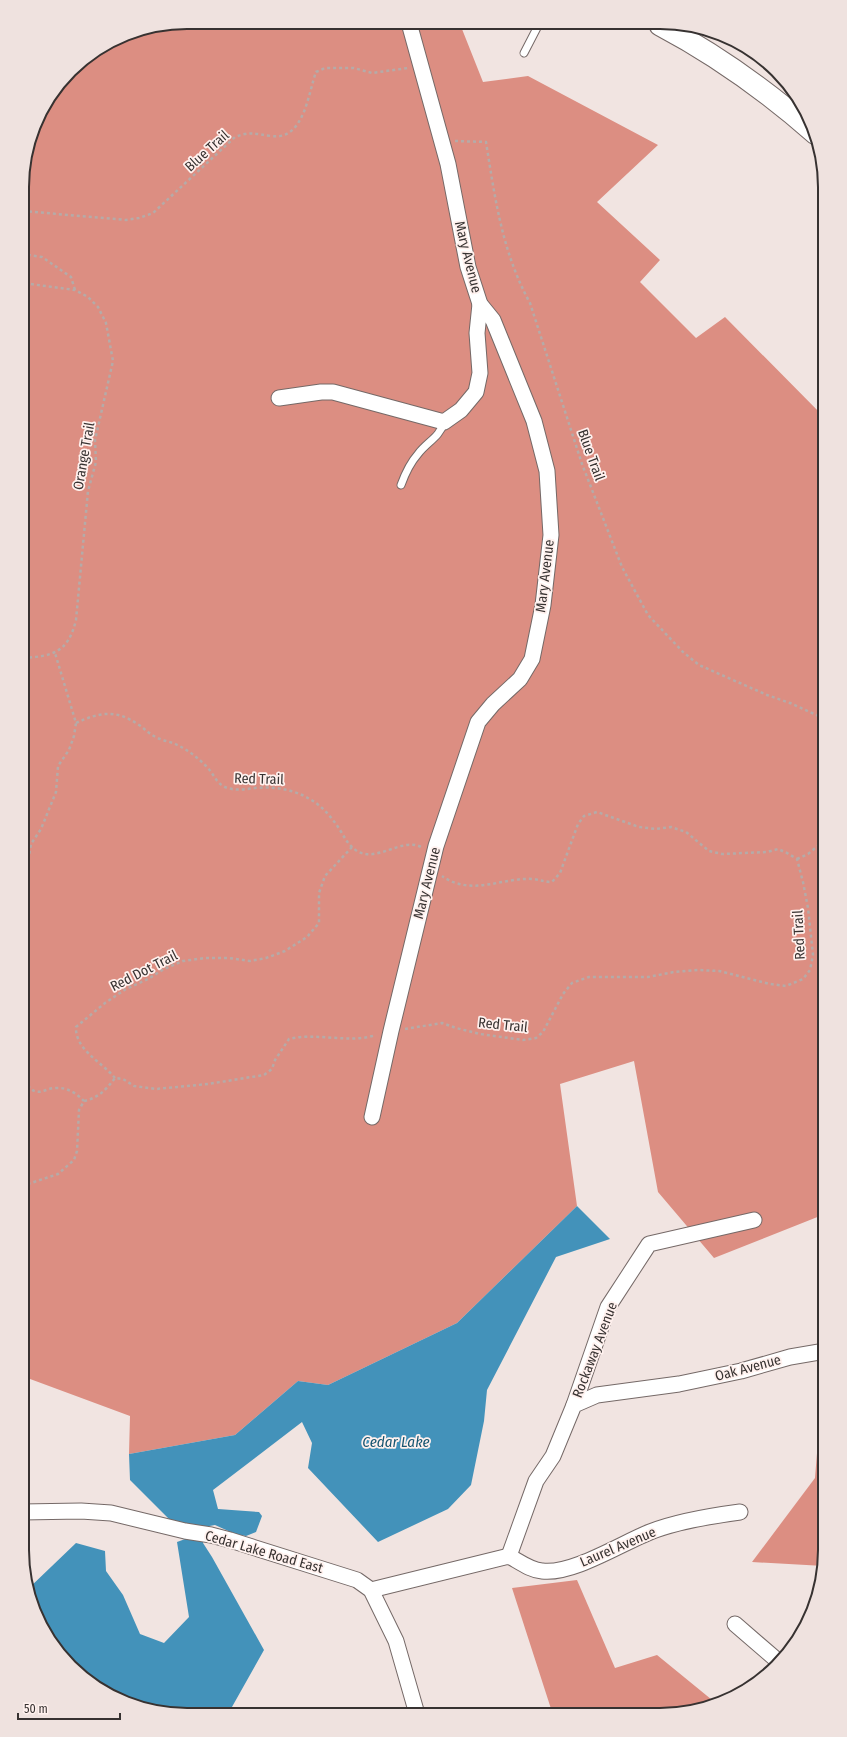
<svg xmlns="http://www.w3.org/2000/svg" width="847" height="1737" font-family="'Fira Sans Condensed',sans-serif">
  <rect width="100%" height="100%" fill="#f1e4e1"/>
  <g fill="#dc8e82">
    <path d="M 187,22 L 460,24 L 483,82 L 528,76 L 658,145 L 597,202 L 660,260 L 640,282 L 696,338 L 725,317 L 825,418 L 825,1214 L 714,1258 L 658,1192 L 634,1061 L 560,1084 L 577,1206 L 457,1323 L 328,1385 L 298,1381 L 235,1435 L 129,1454 L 130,1416 L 22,1376 L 23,166 L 39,114 L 78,63 L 124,34 Z"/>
    <path d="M 819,1428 L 825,1428 L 824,1566 L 752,1562 L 815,1478 Z"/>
    <path d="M 577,1580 L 615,1668 L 657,1655 L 717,1704 L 713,1706 L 660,1715 L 553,1715 L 512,1588 Z"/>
  </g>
  <path fill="#4392ba" d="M 577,1206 L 610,1239 L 556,1257 L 487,1390 L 484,1421 L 471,1485 L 448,1509 L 378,1542 L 308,1468 L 312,1443 L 302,1422 L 213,1490 L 218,1509 L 259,1512 L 262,1516 L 256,1532 L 246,1536 L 235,1534 L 215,1525 L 204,1527 L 203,1543 L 212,1557 L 264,1650 L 228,1714 L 165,1714 L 114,1698 L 78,1674 L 50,1642 L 31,1603 L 28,1589 L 76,1543 L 105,1551 L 106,1571 L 123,1595 L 140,1634 L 164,1643 L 189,1617 L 177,1542 L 188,1538 L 130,1480 L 129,1454 L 235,1435 L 298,1381 L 328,1385 L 457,1323 Z"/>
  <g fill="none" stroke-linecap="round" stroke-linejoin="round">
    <g stroke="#756967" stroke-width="9">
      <g id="lane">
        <path d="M 524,53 L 539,24"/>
        <path d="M 401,485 C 405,474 410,463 418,454 C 427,442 440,437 444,422"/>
      </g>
    </g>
    <g stroke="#756967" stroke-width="17">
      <g id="street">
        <path d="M 279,398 L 321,392 L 333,392 L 444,422 L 461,410 L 476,392 L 480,373 L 477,333 L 480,304"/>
        <path d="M 372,1117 L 391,1031 L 436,846 L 478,722 L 493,704 L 520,679 L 532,659 L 543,605 L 551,535 L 547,471 L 534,421 L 493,320 L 480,304 L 468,267 L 448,164 L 409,23"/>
        <path d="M 574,1405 L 608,1307 L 649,1244 L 754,1220"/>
        <path d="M 22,1512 L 81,1511 L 111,1513 L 185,1531 L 211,1535 L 230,1540 L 357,1580 L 371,1590 L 396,1641 L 417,1714"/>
        <path d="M 509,1556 L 536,1481 L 553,1456 L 574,1405 L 597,1395 L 679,1384 L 741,1371 L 790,1357 L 825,1351"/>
        <path d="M 371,1590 L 509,1556 C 520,1562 530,1570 542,1571 C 572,1575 622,1543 650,1532 C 678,1521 710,1516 740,1512"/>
        <path d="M 735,1624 L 779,1662"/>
      </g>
    </g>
    <g stroke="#756967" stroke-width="23">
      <path id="secondary" d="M 660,25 C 717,55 768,92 816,134"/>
    </g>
    <g stroke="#b5aba8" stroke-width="2.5" stroke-dasharray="3 3" stroke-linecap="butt">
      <path d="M 455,141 L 486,142 C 495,198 502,252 530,303 L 582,464 L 622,567 L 648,615 L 683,652 L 699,665 L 767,695 L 790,703 L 825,719"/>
      <path d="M 23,211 L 126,220 L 139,218 L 153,213 L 235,137 C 250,131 256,134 271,136 C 304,141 308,94 316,72 L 325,68 L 354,68 L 372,73 L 408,68"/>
      <path d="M 23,251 L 29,255 L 42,257 L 71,277 L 75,290"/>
      <path d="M 23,658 C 53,656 68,653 76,620 L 88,491 L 96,462 L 95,440 L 113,361 L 106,323 L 98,307 L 88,297 L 75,290 L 23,283"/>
      <path d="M 76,723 C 100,712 116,709 139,725 C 145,729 149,734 156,737 C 161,740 167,741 173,743 C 185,748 196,756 205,765 C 214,773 216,785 228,788 C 237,791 246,789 255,788 C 276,786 296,790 313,801 C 324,808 333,819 340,830 C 345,838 348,845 357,851 C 376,863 403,837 421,847"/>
      <path d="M 797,859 L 808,854 L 825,840"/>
      <path d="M 23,883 L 26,873 L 31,844 L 41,829 L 56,792 L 58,766 L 69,750 L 74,736 L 76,723 L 55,653"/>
      <path d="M 405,1029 L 442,1023 L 456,1028 L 480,1034 L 523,1040 L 536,1038 L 543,1032 L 563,994 L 572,983 L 589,977 L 648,977 L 674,972 L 698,970 L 719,971 L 770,984 L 786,986 L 803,979 L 810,970 L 813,955 L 808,908 L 803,882 L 797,859 L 787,853 L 778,849 L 767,852 L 722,854 L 709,851 L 686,832 L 671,827 L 656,829 L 639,827 L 597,812 L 584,816 L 578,824 L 560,873 L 552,882 C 545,882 540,880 533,879 C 502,877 472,897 442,876"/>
      <path d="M 22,1075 C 25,1080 27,1085 31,1089 C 40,1096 46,1088 55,1088 C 67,1087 76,1093 84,1101"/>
      <path d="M 115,1078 C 102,1062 75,1050 76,1027 L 105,1003 L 126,989 L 148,979 L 164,969 L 183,961 L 205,958 L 229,958 L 250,961 L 266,958 L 285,951 L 307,937 L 319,923 L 319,893 L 325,876 L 352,847"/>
      <path d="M 22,1186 L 58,1174 L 74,1160 L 77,1151 L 79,1110 L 84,1101 C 98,1098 106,1090 115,1078 L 123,1079 L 134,1086 L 156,1089 L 208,1084 L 264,1075 L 272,1069 L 275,1060 L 289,1039 C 317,1032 348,1044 376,1035"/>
    </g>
    <use href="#lane" stroke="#fff" stroke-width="7"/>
    <use href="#street" stroke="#fff" stroke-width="15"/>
    <use href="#secondary" stroke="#fff" stroke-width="21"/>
  </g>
  <g text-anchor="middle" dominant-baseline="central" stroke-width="3.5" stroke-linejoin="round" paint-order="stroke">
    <g font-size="14" fill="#373231" stroke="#fff1ee">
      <text transform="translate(207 151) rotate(-42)">Blue Trail</text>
      <text transform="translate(468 257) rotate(76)">Mary Avenue</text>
      <text transform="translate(591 455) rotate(70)">Blue Trail</text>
      <text transform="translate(84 456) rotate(-80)">Orange Trail</text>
      <text transform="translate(545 576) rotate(-83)">Mary Avenue</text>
      <text transform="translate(259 779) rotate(2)">Red Trail</text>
      <text transform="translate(427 883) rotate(-76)">Mary Avenue</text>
      <text transform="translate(799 935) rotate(-93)">Red Trail</text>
      <text transform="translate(144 971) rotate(-27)">Red Dot Trail</text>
      <text transform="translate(503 1025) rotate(6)">Red Trail</text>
      <text transform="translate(595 1350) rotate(-69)">Rockaway Avenue</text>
      <text transform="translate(748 1368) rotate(-15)">Oak Avenue</text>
      <text transform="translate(618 1547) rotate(-23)">Laurel Avenue</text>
      <text transform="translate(264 1552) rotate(16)">Cedar Lake Road East</text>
    </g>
    <g font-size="15" font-style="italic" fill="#165571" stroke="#fff1ee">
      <text x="396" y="1442">Cedar Lake</text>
    </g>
  </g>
  <path d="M0 0H847V1737H0ZM187 29H660A158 158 0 0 1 818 187V1550A158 158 0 0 1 660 1708H187A158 158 0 0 1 29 1550V187A158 158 0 0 1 187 29Z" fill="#efe2df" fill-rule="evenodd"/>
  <path fill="none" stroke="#373231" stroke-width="2" d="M187 29H660A158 158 0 0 1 818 187V1550A158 158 0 0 1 660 1708H187A158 158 0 0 1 29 1550V187A158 158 0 0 1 187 29Z"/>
  <path d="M18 1713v6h102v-6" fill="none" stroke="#373231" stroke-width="2"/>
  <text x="24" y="1713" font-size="12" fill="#373231" stroke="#fff1ee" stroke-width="3" paint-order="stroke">50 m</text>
</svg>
